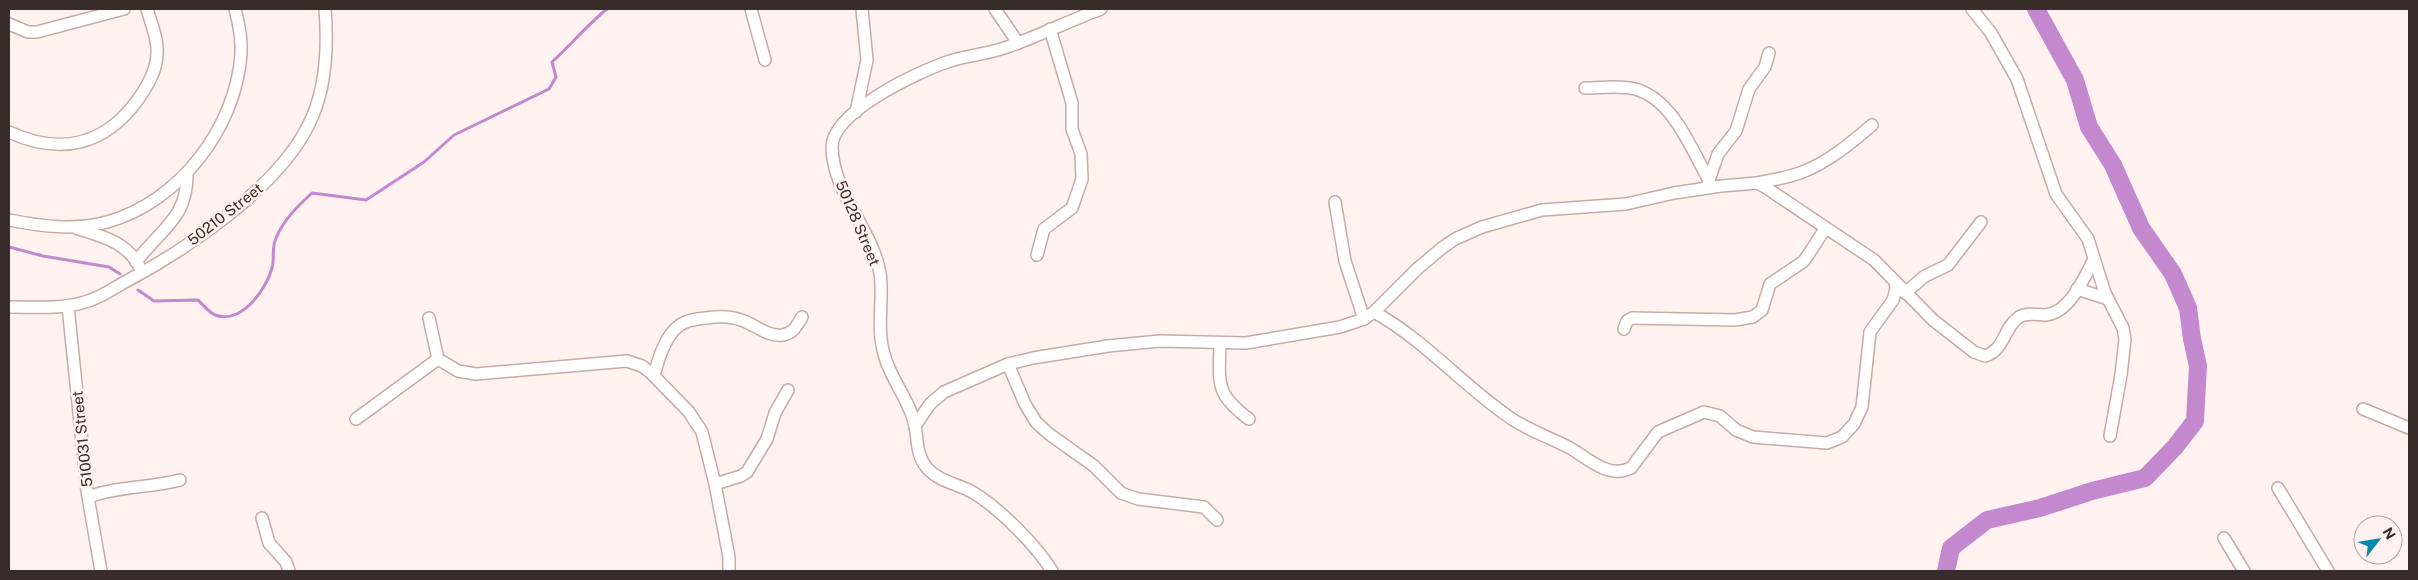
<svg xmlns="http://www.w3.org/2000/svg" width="2418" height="580" font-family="'Public Sans',sans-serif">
  <rect width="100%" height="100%" fill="#fff2f0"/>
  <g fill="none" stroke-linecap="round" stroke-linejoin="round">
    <g stroke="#c488ce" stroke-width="3">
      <path d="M 9,247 L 43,256 L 109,267 L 120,274"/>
      <path d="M 138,290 L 154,301 L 198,300 C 203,305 209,312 215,315 C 241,325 266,290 272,268 C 275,259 271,249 276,238 C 284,219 297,207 312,193 L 366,200 L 424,162 L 454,135 L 549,89 L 556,77 L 552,62 C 571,45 587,25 607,9"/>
    </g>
    <path stroke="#c488ce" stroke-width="18" d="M 1946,571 L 1951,548 L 1987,520 L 2040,508 L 2092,491 L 2145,478 L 2175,447 L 2195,421 L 2198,366 L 2192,339 L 2188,308 L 2173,274 L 2141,228 L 2113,165 L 2089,127 L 2075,80 L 2036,9"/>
    <g stroke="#c8aaa6" stroke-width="14">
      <g id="minor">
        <path d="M 751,9 L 765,60"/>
        <path d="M 995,9 L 1018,43"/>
        <path d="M 1972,9 L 1991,33 L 2017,79 L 2056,194 L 2088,239 L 2105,293 L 2123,328 L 2125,339 L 2121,375 L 2110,436"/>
        <path d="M 9,24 L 28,32 L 37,32 L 124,9"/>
        <path d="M 1585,88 C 1601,88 1619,85 1635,89 C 1673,99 1691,149 1709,180"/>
        <path d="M 856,112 L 867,60 L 862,9"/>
        <path d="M 9,132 C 61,156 106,145 139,98 C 148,85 157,70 157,53 C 158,39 151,23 147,9"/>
        <path d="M 1708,183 L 1718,154 L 1736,131 L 1749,89 L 1765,67 L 1769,53"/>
        <path d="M 1757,183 C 1771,180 1786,178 1800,173 C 1827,163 1850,144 1872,125"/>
        <path d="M 1335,202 L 1345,261 L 1364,319"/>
        <path d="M 9,220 C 40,226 75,231 107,222 C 179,202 236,128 241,54 C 242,38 239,24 235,9"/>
        <path d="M 76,228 C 100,236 126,241 139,266"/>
        <path d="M 1037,255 L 1044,229 L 1072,208 L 1082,179 L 1081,154 L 1072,129 L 1072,103 L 1050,29"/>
        <path d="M 136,262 C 160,229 188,219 187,173"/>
        <path d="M 2077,289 L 2108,299"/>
        <path d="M 1905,293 L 1925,276 L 1948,265 L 1981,222"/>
        <path d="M 68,306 L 87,491 L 101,571"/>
        <path d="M 9,307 C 36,307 65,310 91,300 C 103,296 114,288 125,282 C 187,249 278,188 309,124 C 326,90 328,46 325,9"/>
        <path d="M 1374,312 C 1425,340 1464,387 1512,419 C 1530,431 1551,438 1570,448 C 1589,459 1608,479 1631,468 L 1658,432 L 1704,412 L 1720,416 L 1736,430 L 1753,437 L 1827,443 L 1842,437 L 1854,424 L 1862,407 L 1870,332 L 1893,300 L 1896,289 L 1895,281"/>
        <path d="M 429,318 L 438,359"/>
        <path d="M 1624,329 L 1627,321 L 1632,318 L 1735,320 L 1753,317 L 1762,310 L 1770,284 L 1804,261 L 1825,229"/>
        <path d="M 1220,344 C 1219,383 1215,394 1249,419"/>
        <path d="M 1008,364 L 1025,404 L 1036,422 L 1049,434 L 1094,466 L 1121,493 L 1138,499 L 1204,507 L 1217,520"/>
        <path d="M 654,376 C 658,360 665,335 680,325 C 687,320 697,319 706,318 C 718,316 732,316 744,321 C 757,326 768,337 783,335 C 794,333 797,325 802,317"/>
        <path d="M 2363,409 L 2409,428"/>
        <path d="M 356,419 L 438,359 L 458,371 L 476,374 L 627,361 L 642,366 L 651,373 L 689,412 L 702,432 L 715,484 L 729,557 L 729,571"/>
        <path d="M 915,426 L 930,404 L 944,392 L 1008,364 L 1033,358 L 1108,346 L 1160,341 L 1246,343 L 1340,327 L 1364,319 L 1374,312 L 1417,269 L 1442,248 L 1455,239 L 1482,227 L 1542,210 L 1626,204 L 1674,193 L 1721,186 L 1757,183 L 1765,187 L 1874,260 L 1933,320 L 1974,352 L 1985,356 C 2005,350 2003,328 2019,317 C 2027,312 2037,315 2045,315 C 2070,313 2084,278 2094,259"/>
        <path d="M 715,484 L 741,476 L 747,472 L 767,439 L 775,413 L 788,390"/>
        <path d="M 2278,488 L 2328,571"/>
        <path d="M 89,497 C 118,486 150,488 180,480"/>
        <path d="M 262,518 L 269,543 L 286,562 L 289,571"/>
        <path d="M 2224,538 L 2244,571"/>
        <path d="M 1052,571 C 1035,544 1001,510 974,493 C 959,484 939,482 927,468 C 916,455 918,441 915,426 C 910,400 890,379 884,354 C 876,326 884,298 880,273 C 872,228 833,194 832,147 C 832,112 918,72 947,62 C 968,55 990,54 1010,46 C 1041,35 1071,20 1101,9"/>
      </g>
    </g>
    <use href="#minor" stroke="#fff" stroke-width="11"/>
  </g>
  <g text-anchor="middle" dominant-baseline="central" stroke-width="5" stroke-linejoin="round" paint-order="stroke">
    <g font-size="15" fill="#382c2a" stroke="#fff2f0">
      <text transform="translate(225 214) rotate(-38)">50210 Street</text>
      <text transform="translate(858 223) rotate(67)">50128 Street</text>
      <text transform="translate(82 439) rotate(-96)">510031 Street</text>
    </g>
  </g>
  <rect width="2418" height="580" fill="none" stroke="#382c2a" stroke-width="20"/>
  <g transform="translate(2378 540) rotate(59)"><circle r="24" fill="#fff2f0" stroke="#afa3a1"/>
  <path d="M0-4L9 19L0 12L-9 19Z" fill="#0986aa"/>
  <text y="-8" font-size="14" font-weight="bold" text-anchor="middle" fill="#382c2a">N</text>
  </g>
</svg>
